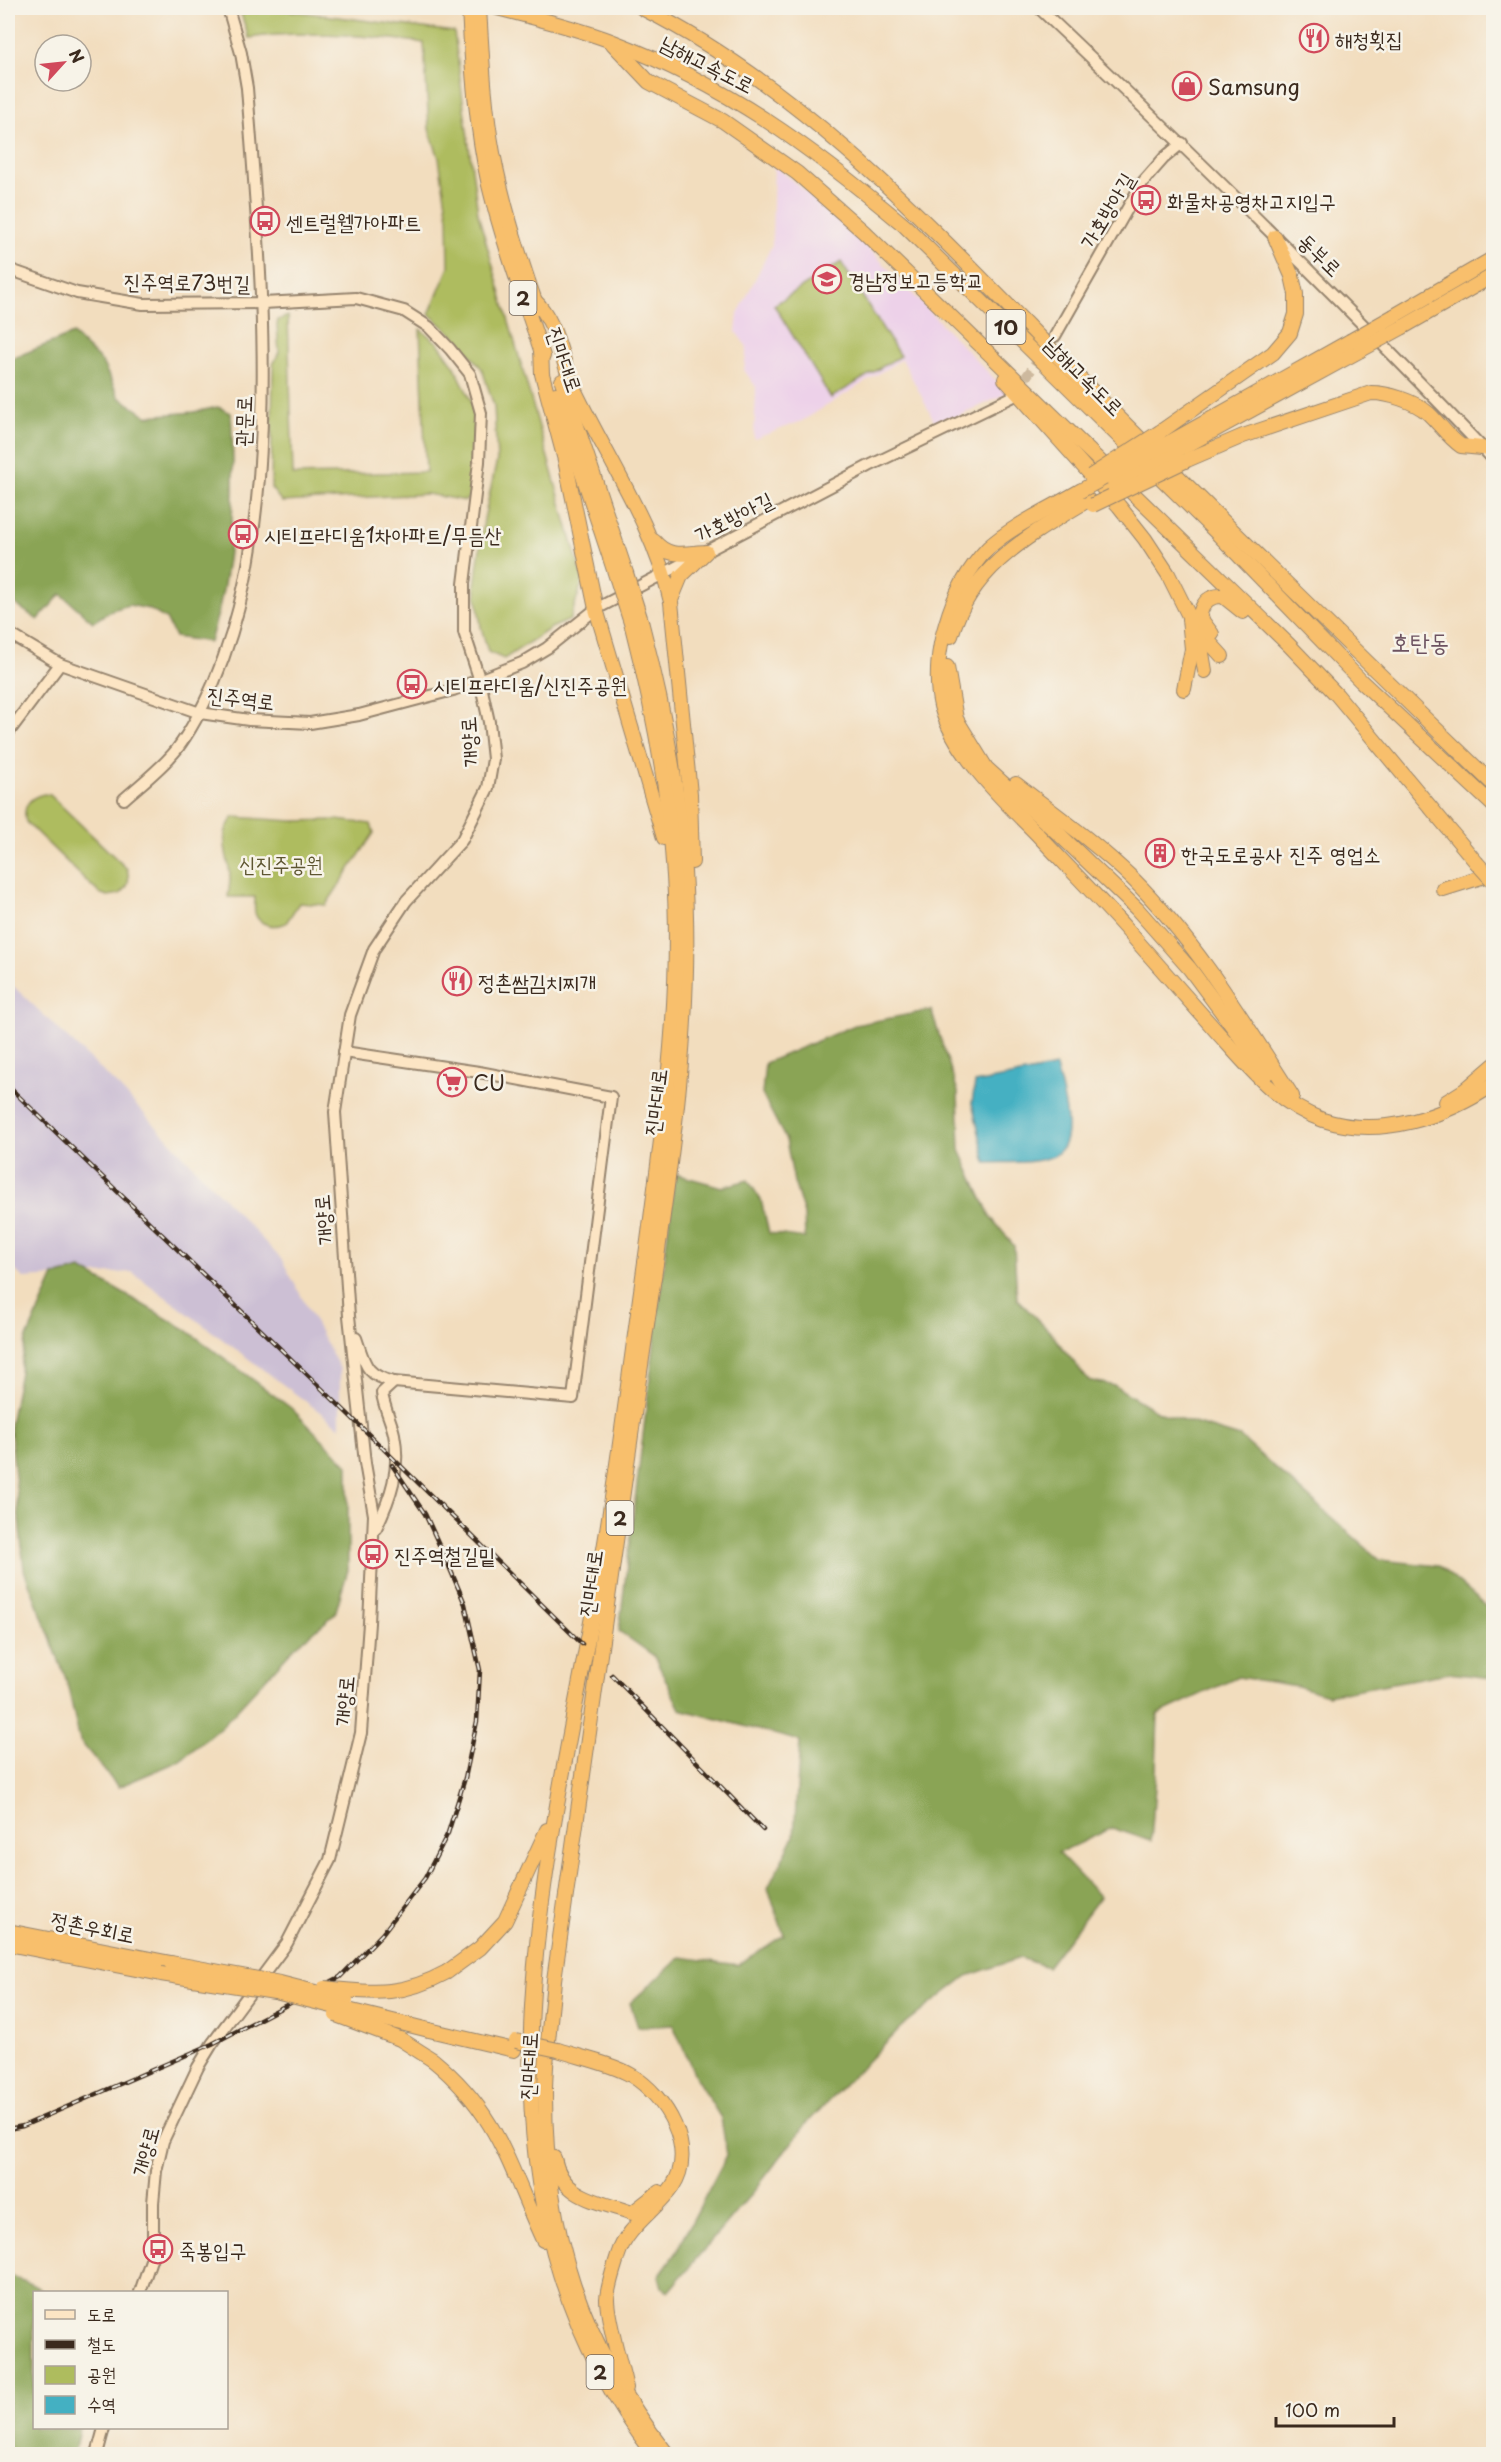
<svg xmlns="http://www.w3.org/2000/svg" width="1501" height="2462" font-family="'Playpen Sans','Poor Story',sans-serif">
  <rect width="100%" height="100%" fill="#f7f3e8"/>
  <filter id="ink" filterUnits="userSpaceOnUse"><feTurbulence type="fractalNoise" baseFrequency=".0167" numOctaves="2"/><feDisplacementMap in="SourceGraphic" scale="12" xChannelSelector="R" yChannelSelector="G"/><feConvolveMatrix kernelMatrix="1 2 1 2 8 2 1 2 1" color-interpolation-filters="sRGB"/></filter>
  <filter id="wash" filterUnits="userSpaceOnUse"><feTurbulence type="fractalNoise" baseFrequency=".008" numOctaves="4" result="noise"/><feDisplacementMap in="SourceGraphic" scale="24" xChannelSelector="R" yChannelSelector="G"/><feGaussianBlur stdDeviation="1.35" result="paint"/><feColorMatrix in="noise" values="0 0 0 0 0 0 0 0 0 0 0 0 0 0 0 0 0 1.4 0 .05"/><feComposite in="paint" operator="in"/></filter>
  <g filter="url(#wash)">
    <rect width="100%" height="100%" fill="#f2ddbe"/>
    <path fill="#edd1e9" d="M 774,165 L 854,233 L 1008,393 L 937,426 L 902,359 L 802,421 L 754,439 L 756,387 L 744,370 L 747,347 L 736,332 L 738,314 L 772,245 Z"/>
    <path fill="#ccbfd4" d="M 8,981 L 119,1087 L 282,1260 L 340,1369 L 340,1427 L 132,1272 L 23,1278 L 8,1263 Z"/>
    <g fill="#aebc5e" stroke="#74733e" stroke-width="1.5">
      <path d="M 239,8 L 269,8 L 454,32 L 478,214 L 583,580 L 570,620 L 551,628 L 504,659 L 488,652 L 481,627 L 475,585 L 484,519 L 497,460 L 494,406 L 482,369 L 459,340 L 429,314 L 449,267 L 448,218 L 439,158 L 429,129 L 424,43 C 372,36 301,30 249,38 Z"/>
      <path d="M 841,262 L 900,356 L 831,398 L 774,305 Z"/>
      <path d="M 288,316 L 293,475 L 426,472 L 420,329 L 438,343 L 455,367 L 476,411 L 469,497 L 466,501 L 427,494 L 282,502 L 271,488 L 273,365 L 279,352 L 277,325 L 278,320 Z"/>
      <path d="M 44,794 L 50,795 L 127,869 C 130,880 129,887 120,894 L 108,896 L 99,893 L 26,822 C 22,807 29,797 44,794 Z"/>
      <path d="M 234,817 L 293,821 L 336,820 L 371,824 L 374,833 L 326,905 L 299,903 L 286,923 C 275,928 259,926 255,913 C 254,909 255,902 255,897 L 228,897 C 229,890 230,884 230,877 C 229,854 216,836 234,817 Z"/>
    </g>
    <g fill="#8aa455" stroke="#62673a" stroke-width="1.5">
      <path d="M 73,334 L 102,362 L 119,397 L 147,416 L 194,412 L 218,407 L 231,413 C 236,492 234,565 210,642 L 175,637 L 166,619 L 149,609 L 129,605 L 112,610 L 93,622 L 61,594 L 38,620 L 8,599 L 8,360 Z"/>
      <path d="M 931,1010 L 958,1092 L 960,1150 L 990,1216 L 1014,1246 L 1017,1299 L 1050,1332 L 1088,1380 L 1115,1386 L 1158,1412 L 1240,1437 L 1380,1560 L 1439,1566 L 1493,1612 L 1494,1672 L 1492,1678 L 1448,1673 L 1327,1695 L 1298,1686 L 1238,1677 L 1158,1714 L 1156,1773 L 1151,1841 L 1112,1828 L 1058,1853 L 1100,1897 L 1047,1967 L 1020,1958 L 967,1976 L 901,2027 L 807,2123 L 758,2186 L 668,2292 L 662,2287 L 659,2276 L 676,2252 L 727,2155 L 721,2118 L 697,2080 L 673,2025 L 638,2027 L 630,2003 L 681,1957 L 738,1965 L 784,1935 L 768,1888 L 794,1836 L 800,1741 L 680,1709 L 654,1656 L 619,1631 L 675,1174 L 722,1187 L 748,1180 L 761,1200 L 769,1233 L 805,1238 L 804,1214 L 794,1182 L 786,1140 L 762,1094 L 765,1063 L 855,1025 Z"/>
      <path d="M 81,1269 L 185,1329 L 291,1408 L 348,1465 L 348,1570 L 335,1614 L 294,1648 L 222,1726 L 179,1761 L 118,1787 L 80,1741 L 66,1679 L 24,1570 L 10,1424 L 26,1340 L 54,1276 Z"/>
      <path d="M 8,2274 C 20,2281 33,2282 43,2292 L 34,2292 L 34,2428 L 79,2428 L 74,2454 L 8,2454 Z"/>
    </g>
    <path fill="#44b0c2" stroke="#406d70" stroke-width="1.5" d="M 1056,1067 C 1061,1089 1081,1146 1051,1157 C 1032,1164 1007,1162 986,1163 L 972,1103 L 975,1083 Z"/>
  </g>
  <g filter="url(#ink)">
    <g fill="none" stroke-linecap="round" stroke-linejoin="round">
      <path stroke="#cdb99e" stroke-width="10" stroke-dasharray="10 5" stroke-linecap="butt" d="M 1017,390 L 1043,353"/>
      <g stroke="#96846e" stroke-width="14">
        <g id="secondary">
          <path d="M 1039,8 C 1194,155 1346,304 1494,460"/>
          <path d="M 8,269 L 77,293 L 143,304 L 263,303 L 356,298 L 404,311 L 429,327 L 450,349 L 470,374 L 481,413 L 479,462 L 464,584 L 464,632 L 480,681 L 489,722 L 493,759 L 488,788 L 462,840 L 406,901 L 374,949 L 350,1015 L 335,1112 L 349,1316 L 365,1463 L 374,1515 L 369,1623 L 361,1733 L 330,1860 L 287,1943 L 212,2044 L 198,2067 L 163,2141 L 156,2171 L 153,2203 L 153,2254 L 140,2292"/>
          <path d="M 1055,336 L 1142,183 L 1164,158 L 1182,143"/>
          <path d="M 8,633 L 60,664 L 200,713 L 249,720 L 310,723 L 359,715 L 453,690 L 522,663 L 547,648 L 596,609 L 869,466 L 1012,397"/>
          <path d="M 8,733 L 60,664"/>
          <path d="M 124,799 C 142,783 162,768 177,749 C 192,729 204,705 214,682 C 242,616 253,549 259,478 C 269,348 257,218 247,88 L 241,53 L 228,8"/>
          <path d="M 344,1052 L 479,1072 L 611,1097 L 573,1398 L 394,1382"/>
          <path d="M 356,1338 C 365,1364 365,1375 394,1382 L 382,1393 C 384,1408 391,1420 394,1434 C 401,1469 391,1497 376,1528"/>
          <path d="M 97,2454 L 104,2428"/>
        </g>
      </g>
      <g stroke="#96846e" stroke-width="16">
        <g id="highway">
          <path d="M 469,8 C 472,67 476,127 489,185 C 503,243 524,299 543,356"/>
          <path d="M 479,8 C 482,56 484,105 493,153 C 503,205 519,256 537,307"/>
          <path d="M 497,8 C 535,18 574,27 611,41 C 727,85 811,147 905,226 L 1216,532 L 1361,681 L 1494,806"/>
          <path d="M 642,8 C 816,95 951,249 1087,386 C 1221,520 1357,653 1494,785"/>
          <path d="M 613,44 L 649,82 L 723,121 L 797,173 L 864,232 L 1289,645 L 1337,695 L 1476,862"/>
          <path d="M 534,300 C 558,322 561,362 575,391 C 608,460 654,526 671,602 L 690,794 L 692,862"/>
          <path d="M 1394,316 L 1494,258"/>
          <path d="M 1403,327 L 1494,275"/>
          <path d="M 541,348 L 542,374 L 565,460 L 596,609 L 664,838"/>
          <path d="M 1005,379 L 1119,506 L 1145,539 L 1168,574 L 1193,624 L 1222,656"/>
          <path d="M 562,381 L 626,573"/>
          <path d="M 556,394 L 617,579"/>
          <path d="M 1160,432 L 1273,353 L 1290,333 L 1296,314 L 1296,294 L 1292,276 L 1275,237"/>
          <path d="M 1170,442 L 1350,341"/>
          <path d="M 1178,450 L 1359,351"/>
          <path d="M 1187,460 L 1243,436 L 1371,393 C 1388,393 1414,401 1428,413 C 1439,423 1448,437 1461,446 L 1482,448"/>
          <path d="M 1080,491 C 1053,507 1010,527 988,548 C 967,570 954,595 946,624 C 938,649 935,680 941,706 C 954,753 1002,799 1036,833 C 1067,866 1098,897 1128,931 C 1158,965 1187,998 1217,1032 C 1248,1066 1277,1104 1323,1120 C 1381,1139 1445,1117 1494,1084"/>
          <path d="M 654,541 C 669,559 684,553 706,552 L 681,576 L 671,600"/>
          <path d="M 641,621 C 663,704 679,786 684,872 C 696,1046 660,1227 636,1400 C 609,1593 582,1786 554,1980 C 551,2017 545,2056 545,2094 C 545,2234 581,2343 667,2454"/>
          <path d="M 632,626 C 653,708 669,791 674,876 C 682,998 664,1120 648,1241 C 635,1331 624,1421 610,1511 C 563,1828 436,2171 654,2454"/>
          <path d="M 1212,634 L 1203,622 L 1200,614 C 1203,602 1210,595 1223,596 L 1243,612"/>
          <path d="M 1199,635 L 1205,671"/>
          <path d="M 951,636 C 971,566 1030,535 1088,500"/>
          <path d="M 947,667 L 956,719 L 986,768 L 1061,836 L 1137,909 L 1190,969 L 1267,1073"/>
          <path d="M 1184,689 L 1192,649 L 1189,619"/>
          <path d="M 1016,784 C 1055,814 1097,844 1133,879 C 1197,943 1243,1020 1292,1096"/>
          <path d="M 1443,889 L 1494,873"/>
          <path d="M 1446,1102 L 1465,1090 L 1494,1065"/>
          <path d="M 8,1931 L 171,1963"/>
          <path d="M 8,1944 L 161,1974"/>
          <path d="M 447,1972 L 480,1948 L 505,1921 L 547,1830"/>
          <path d="M 429,2030 L 514,2050"/>
          <path d="M 558,2050 C 579,2057 613,2064 631,2075 C 666,2096 698,2149 672,2187 C 656,2210 626,2228 618,2255 C 614,2268 608,2285 607,2299 C 607,2320 621,2365 626,2388"/>
          <path d="M 433,2060 C 499,2114 509,2167 543,2240"/>
          <path d="M 554,2158 C 562,2199 599,2201 632,2213 L 659,2192"/>
        </g>
      </g>
      <use href="#secondary" stroke="#fce5c4" stroke-width="10"/>
      <use href="#highway" stroke="#f8bf6c" stroke-width="14"/>
      <g stroke="#3b2a1e" stroke-width="4.5">
        <g id="rail">
          <path d="M 8,1086 L 347,1413 L 582,1644"/>
          <path d="M 612,1675 L 763,1830"/>
          <path d="M 8,2129 L 23,2126 L 212,2044 L 340,1977 L 382,1934 L 425,1878 L 448,1833 L 465,1778 L 477,1721 L 480,1670 L 465,1604 L 448,1564 L 425,1514 L 392,1465"/>
        </g>
      </g>
      <use href="#rail" stroke="#f7f3e8" stroke-width="2" stroke-dasharray="7" stroke-linecap="butt"/>
      <g stroke="#96846e" stroke-width="16" stroke-linecap="butt">
        <g id="highway-bridge">
          <path d="M 1350,341 L 1394,316"/>
          <path d="M 1359,351 L 1403,327"/>
          <path d="M 1091,476 L 1160,432"/>
          <path d="M 1114,486 L 1178,450"/>
          <path d="M 1080,491 L 1170,442"/>
          <path d="M 1093,505 L 1187,460"/>
          <path d="M 626,573 L 641,621"/>
          <path d="M 617,579 L 632,626"/>
          <path d="M 1476,862 L 1494,882"/>
          <path d="M 171,1963 L 280,1983 L 346,2000"/>
          <path d="M 161,1974 L 275,1992 L 429,2030"/>
          <path d="M 324,1988 C 375,1993 401,1997 447,1972"/>
          <path d="M 336,2015 L 400,2039 L 433,2060"/>
          <path d="M 516,2041 L 558,2050"/>
        </g>
      </g>
      <use href="#highway-bridge" stroke="#f8bf6c" stroke-width="14"/>
    </g>
  </g>
  <defs>
    <g id="restaurant-ring" transform="scale(1.5)"><circle r="9.5" fill="#f7f3e8" stroke="#d1495b" stroke-width="1.5"/><path d="M-5-6h1v4h1v-4h1v4h1v-4h1v5L-1.5 .5V6h-2V.5L-5-1ZM5-6V6H3V1.5H1.5Q1.5-4 5-6Z" fill="#d1495b"/></g>
    <g id="shop-ring" transform="scale(1.5)"><circle r="9.5" fill="#f7f3e8" stroke="#d1495b" stroke-width="1.5"/><path d="M-5-2.5h2.3a2.7 3.5 0 0 1 5.4 0H5L5.5 6h-11ZM-1.5-2.5h3a1.5 2.3 0 0 0-3 0Z" fill="#d1495b"/></g>
    <g id="bus-ring" transform="scale(1.5)"><circle r="9.5" fill="#f7f3e8" stroke="#d1495b" stroke-width="1.5"/><path d="M-5-6H5V4H4V6H2V4H-2V6H-4V4H-5ZM-3.5-4V0h7V-4ZM-3.5 1.2v1.5H-2V1.2ZM2 1.2v1.5H3.5V1.2Z" fill="#d1495b"/></g>
    <g id="school-ring" transform="scale(1.5)"><circle r="9.5" fill="#f7f3e8" stroke="#d1495b" stroke-width="1.5"/><path d="M0-5L7-2L0 1L-7-2ZM-4 1L0 2.5L4 1V4Q0 6-4 4Z" fill="#d1495b"/></g>
    <g id="building-ring" transform="scale(1.5)"><circle r="9.5" fill="#f7f3e8" stroke="#d1495b" stroke-width="1.5"/><path d="M-4-6H4V6H1V3H-1V6H-4ZM-2.5-4.3h1.7v1.8h-1.7ZM.8-4.3h1.7v1.8H.8ZM-2.5-1h1.7V.8h-1.7ZM.8-1h1.7V.8H.8Z" fill="#d1495b"/></g>
    <g id="supermarket-ring" transform="scale(1.5)"><circle r="9.5" fill="#f7f3e8" stroke="#d1495b" stroke-width="1.5"/><path d="M-6-5.5h2.5l.6 2H6L4.5 2H-2.5L-4.4-4H-6ZM-1.5 3.2a1.3 1.3 0 1 0 .1 0ZM3 3.2a1.3 1.3 0 1 0 .1 0Z" fill="#d1495b"/></g>
  </defs>
  <g fill-rule="evenodd">
    <use href="#restaurant-ring" x="1314" y="38"/>
    <use href="#shop-ring" x="1187" y="86"/>
    <use href="#bus-ring" x="1146" y="200"/>
    <use href="#bus-ring" x="265" y="221"/>
    <use href="#school-ring" x="827" y="279"/>
    <use href="#bus-ring" x="243" y="534"/>
    <use href="#bus-ring" x="412" y="684"/>
    <use href="#building-ring" x="1160" y="853"/>
    <use href="#restaurant-ring" x="457" y="981"/>
    <use href="#supermarket-ring" x="452" y="1082"/>
    <use href="#bus-ring" x="373" y="1554"/>
    <use href="#bus-ring" x="158" y="2249"/>
  </g>
  <g text-anchor="middle" dominant-baseline="central" stroke-width="5" stroke-linejoin="round" paint-order="stroke">
    <g fill="#f7f3e8" stroke="#73665b" stroke-width="1.5">
      <rect x="509.5" y="281" width="27" height="34" rx="4.5"/>
      <rect x="986.5" y="310" width="39" height="34" rx="4.5"/>
      <rect x="606.5" y="1501" width="27" height="34" rx="4.5"/>
      <rect x="586.5" y="2355" width="27" height="34" rx="4.5"/>
    </g>
    <g font-size="20" font-weight="bold" fill="#3b2a1e">
      <text x="523" y="298">2</text>
      <text x="1006" y="327">10</text>
      <text x="620" y="1518">2</text>
      <text x="600" y="2372">2</text>
    </g>
    <g font-size="21" fill="#3b2a1e" stroke="#f7f3e8" text-anchor="start">
      <text x="1335" y="38">해청횟집</text>
      <text x="1208" y="86">Samsung</text>
      <text x="1167" y="200">화물차공영차고지입구</text>
      <text x="286" y="221">센트럴웰가아파트</text>
      <text x="848" y="279">경남정보고등학교</text>
      <text x="264" y="534">시티프라디움1차아파트/무듬산</text>
      <text x="433" y="684">시티프라디움/신진주공원</text>
      <text x="1181" y="853">한국도로공사 진주 영업소</text>
      <text x="478" y="981">정촌쌈김치찌개</text>
      <text x="473" y="1082">CU</text>
      <text x="394" y="1554">진주역철길밑</text>
      <text x="179" y="2249">죽봉입구</text>
    </g>
    <g font-size="21" fill="#3b2a1e" stroke="#f7f3e8">
      <text transform="translate(708 63) rotate(27)">남해고속도로</text>
      <text transform="translate(1106 210) rotate(-59)">가호방아길</text>
      <text transform="translate(1321 254) rotate(44)">동부로</text>
      <text transform="translate(187 281) rotate(1)">진주역로73번길</text>
      <text transform="translate(566 359) rotate(71)">진마대로</text>
      <text transform="translate(1085 375) rotate(45)">남해고속도로</text>
      <text transform="translate(242 421) rotate(-88)">관문로</text>
      <text transform="translate(733 516) rotate(-27)">가호방아길</text>
      <text transform="translate(241 697) rotate(7)">진주역로</text>
      <text transform="translate(468 742) rotate(-94)">개양로</text>
      <text transform="translate(654 1102) rotate(-83)">진마대로</text>
      <text transform="translate(322 1220) rotate(-95)">개양로</text>
      <text transform="translate(589 1583) rotate(-82)">진마대로</text>
      <text transform="translate(343 1701) rotate(-85)">개양로</text>
      <text transform="translate(93 1926) rotate(11)">정촌우회로</text>
      <text transform="translate(527 2066) rotate(-87)">진마대로</text>
      <text transform="translate(144 2151) rotate(-75)">개양로</text>
    </g>
    <g font-size="21" fill="#5e5631" stroke="#f7f3e8">
      <text x="281" y="863">신진주공원</text>
    </g>
    <g font-size="24" fill="#6d5361" stroke="#f7f3e8">
      <text x="1420" y="641">호탄동</text>
    </g>
  </g>
  <rect width="1501" height="2462" fill="none" stroke="#f7f3e8" stroke-width="30"/>
  <rect x="33" y="2291" width="195" height="138" fill="#f7f3e8" stroke="#aca397" stroke-width="1.5"/>
  <rect x="45" y="2310" width="30" height="9" fill="#fce5c4" stroke="#aca397" stroke-width="1.5"/>
  <text x="87" y="2321" font-size="18" fill="#3b2a1e">도로</text>
  <rect x="45" y="2340" width="30" height="9" fill="#3b2a1e" stroke="#aca397" stroke-width="1.5"/>
  <text x="87" y="2351" font-size="18" fill="#3b2a1e">철도</text>
  <rect x="45" y="2366" width="30" height="18" fill="#aebc5e" stroke="#aca397" stroke-width="1.5"/>
  <text x="87" y="2381" font-size="18" fill="#3b2a1e">공원</text>
  <rect x="45" y="2396" width="30" height="18" fill="#44b0c2" stroke="#aca397" stroke-width="1.5"/>
  <text x="87" y="2411" font-size="18" fill="#3b2a1e">수역</text>
  <g transform="translate(63 63) rotate(63)"><circle r="28" fill="#f7f3e8" stroke="#aca397" stroke-width="1.5"/>
  <path d="M0-4.5L10 22L0 15L-10 22Z" fill="#d1495b"/>
  <text y="-9" font-size="16" font-weight="bold" text-anchor="middle" fill="#3b2a1e">N</text>
  </g>
  <path d="M1276 2417v9h118v-9" fill="none" stroke="#3b2a1e" stroke-width="3"/>
  <text x="1285" y="2417" font-size="18" fill="#3b2a1e" stroke="#f7f3e8" stroke-width="4.5" paint-order="stroke">100 m</text>
</svg>
